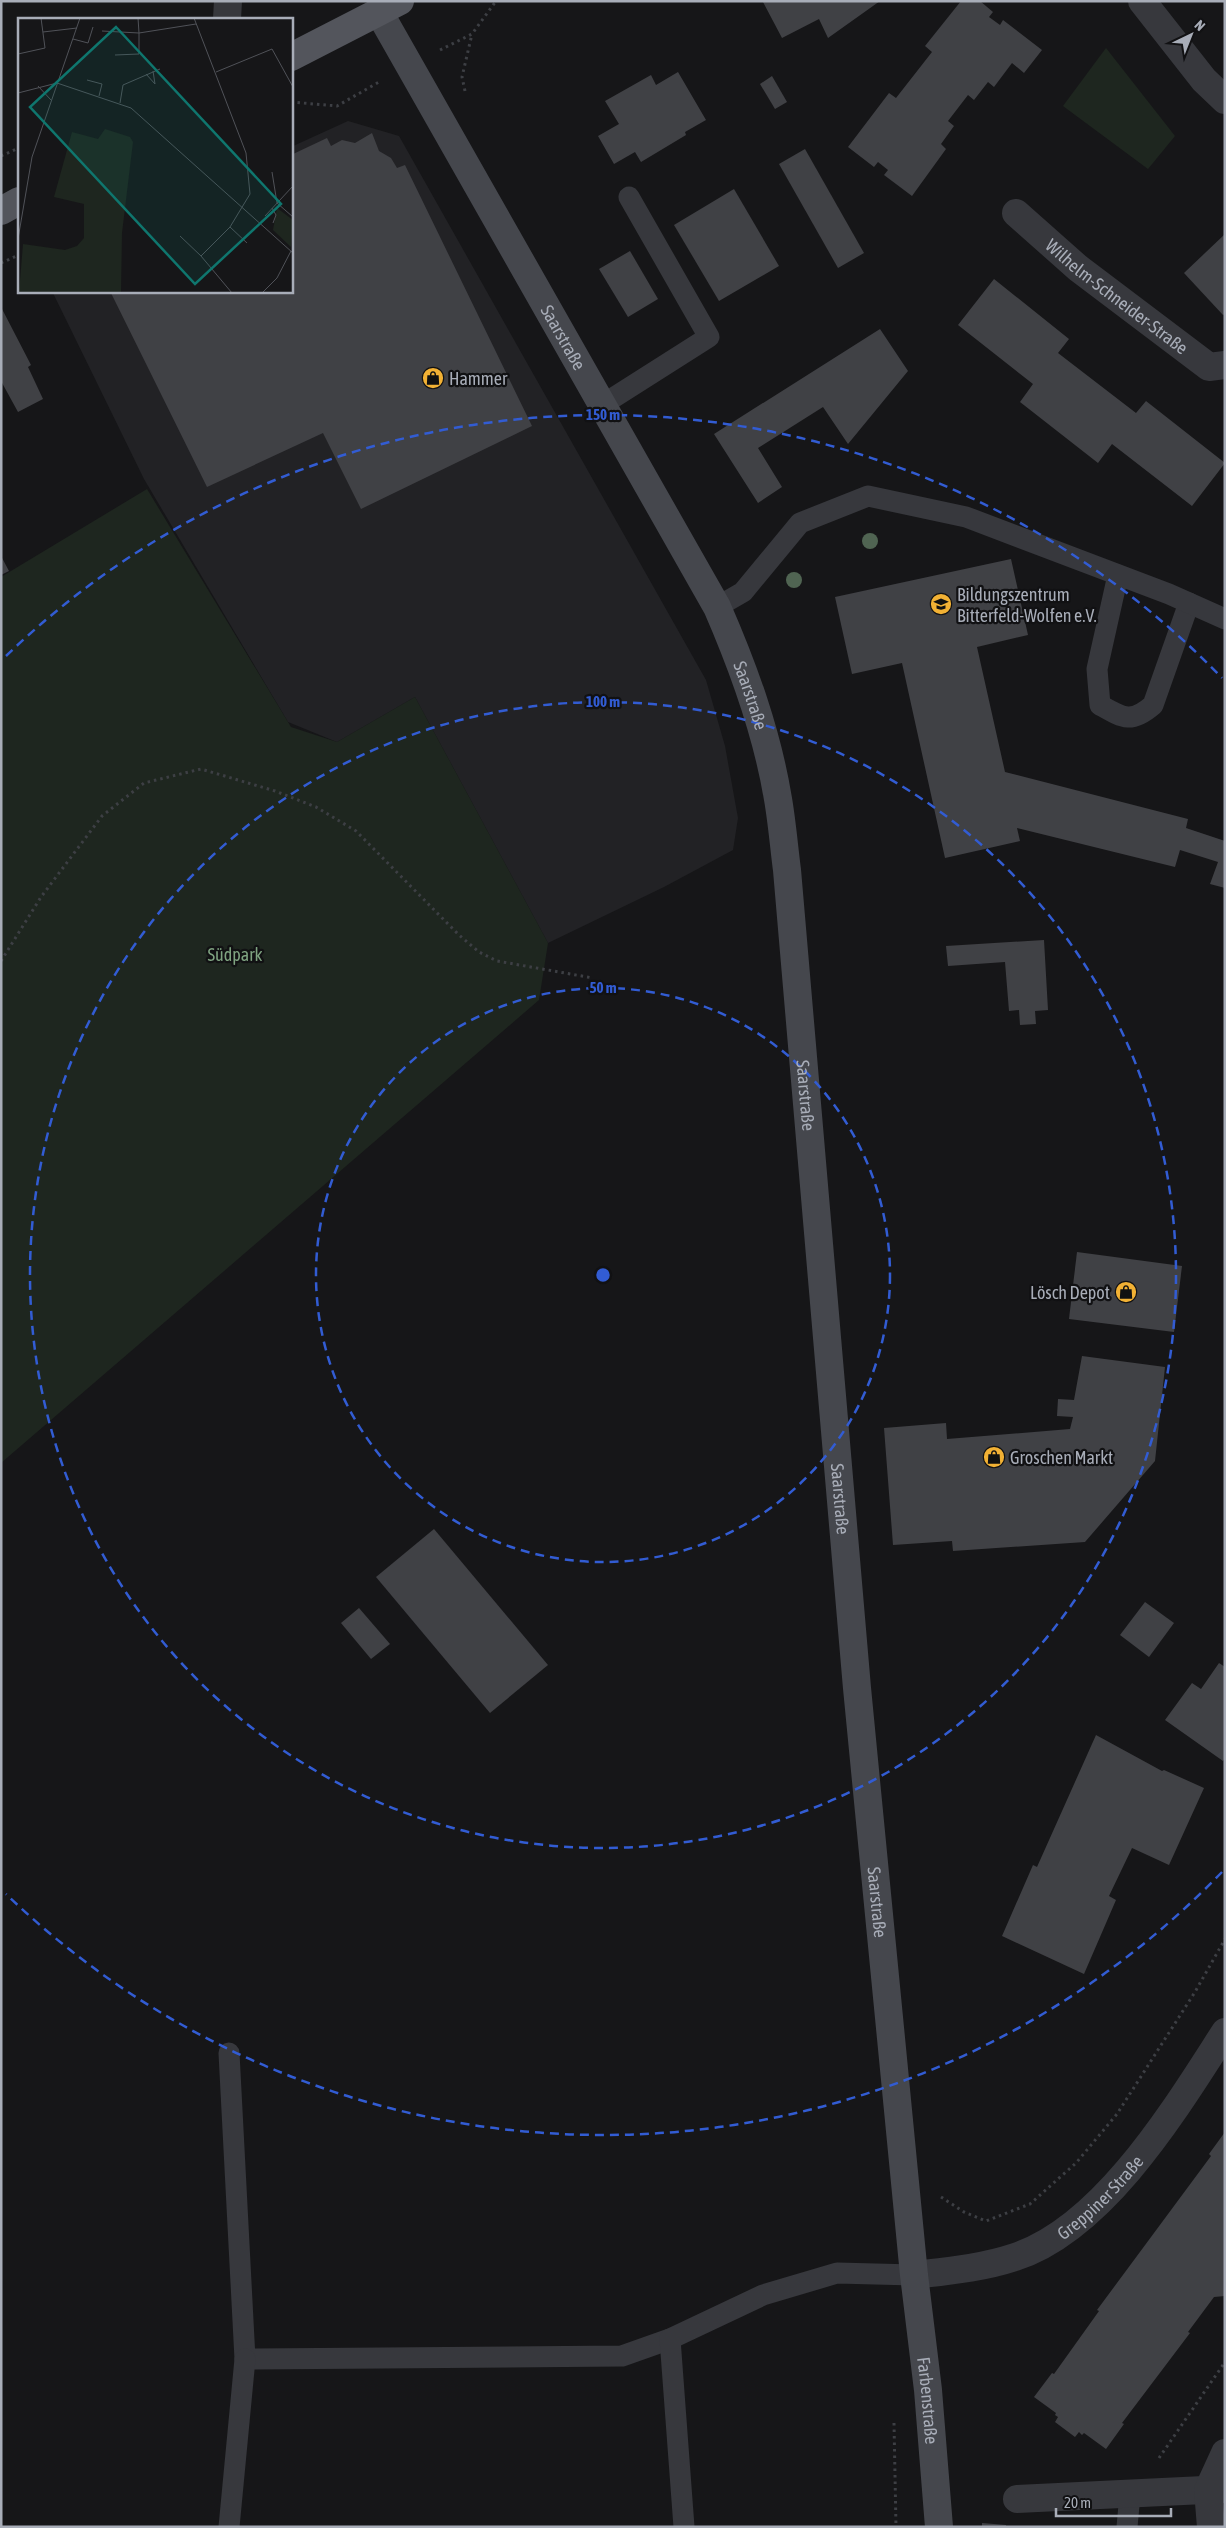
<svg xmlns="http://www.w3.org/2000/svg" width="1226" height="2528" font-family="'Asap Condensed',sans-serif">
  <rect width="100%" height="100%" fill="#161618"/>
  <path fill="#222225" d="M 348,121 L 399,136 L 706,680 L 725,746 L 738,818 L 733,850 L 664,887 L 548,943 L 415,697 L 337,742 L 288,722 L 144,479 L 52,291 L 291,291 L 291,147 Z"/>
  <g fill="#1e261f">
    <path d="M 1106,48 L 1175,136 L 1148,169 L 1063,106 Z"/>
    <path d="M 147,489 L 291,727 L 337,742 L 415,697 L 548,943 L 539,1000 L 1,1463 L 1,577 Z"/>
  </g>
  <g fill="#404145">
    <path d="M 880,1 L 828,38 L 819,19 L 782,38 L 763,2 Z"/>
    <path d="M 961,1 L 980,1 L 993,12 L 989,17 L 1000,25 L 1003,20 L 1042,50 L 1024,73 L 1012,63 L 994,87 L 988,82 L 974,100 L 968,95 L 948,121 L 954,126 L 941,144 L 946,149 L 912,196 L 884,175 L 888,170 L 878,162 L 874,167 L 848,147 L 889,93 L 896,98 L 932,52 L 925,46 Z"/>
    <path d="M 678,72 L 706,120 L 685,132 L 686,135 L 641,162 L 635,152 L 614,164 L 598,136 L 619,124 L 605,101 L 651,75 L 656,85 Z"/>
    <path d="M 772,76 L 787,102 L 775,109 L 760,84 Z"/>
    <path d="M 372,133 L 379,151 L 391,158 L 397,168 L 405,165 L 532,426 L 361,509 L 323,433 L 207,487 L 110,291 L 291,291 L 291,155 L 327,138 L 331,146 L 342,140 L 355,143 Z"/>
    <path d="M 805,149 L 864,253 L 838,268 L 779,164 Z"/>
    <path d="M 734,189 L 779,266 L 719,301 L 674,225 Z"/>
    <path d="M 1225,234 L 1225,314 L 1223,315 L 1184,273 Z"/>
    <path d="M 630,251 L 658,299 L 628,317 L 599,269 Z"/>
    <path d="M 994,279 L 1069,339 L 1058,353 L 1136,413 L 1146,401 L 1225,463 L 1192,506 L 1112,444 L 1098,463 L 1020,402 L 1033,384 L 958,325 Z"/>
    <path d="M 1,307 L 31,365 L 28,367 L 43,399 L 18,412 L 1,381 Z"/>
    <path d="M 880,329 L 908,371 L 848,444 L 823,407 L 758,448 L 782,487 L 758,503 L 714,434 Z"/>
    <path d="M 1,556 L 9,571 L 1,575 Z"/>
    <path d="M 1011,559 L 1028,635 L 977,647 L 1005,772 L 1188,819 L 1186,828 L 1225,841 L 1225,888 L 1210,884 L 1218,862 L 1180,850 L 1175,867 L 1017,828 L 1020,841 L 945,858 L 902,663 L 852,674 L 835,597 Z"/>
    <path d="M 1044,940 L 1048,1010 L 1035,1011 L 1036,1024 L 1020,1025 L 1019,1010 L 1009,1011 L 1005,962 L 948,966 L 946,946 Z"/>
    <path d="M 1077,1252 L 1182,1266 L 1174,1332 L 1069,1319 Z"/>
    <path d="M 1082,1356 L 1165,1367 L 1155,1461 L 1085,1542 L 953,1551 L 952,1541 L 893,1545 L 884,1428 L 946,1423 L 947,1439 L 1070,1429 L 1073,1417 L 1057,1416 L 1058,1399 L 1074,1400 Z"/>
    <path d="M 434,1529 L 548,1665 L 490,1713 L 376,1577 Z"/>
    <path d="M 1145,1602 L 1174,1623 L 1149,1657 L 1120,1635 Z"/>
    <path d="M 359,1608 L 390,1644 L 371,1659 L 341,1623 Z"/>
    <path d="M 1219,1663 L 1225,1667 L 1225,1758 L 1223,1761 L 1165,1720 L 1192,1683 L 1201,1689 Z"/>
    <path d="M 1096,1735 L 1162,1771 L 1164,1770 L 1204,1788 L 1169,1865 L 1132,1848 L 1109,1896 L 1116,1900 L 1084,1974 L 1002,1936 L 1033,1865 L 1037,1867 Z"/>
    <path d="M 1225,2132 L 1225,2296 L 1214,2297 L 1188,2332 L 1190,2333 L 1122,2423 L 1124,2424 L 1106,2449 L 1084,2433 L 1082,2435 L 1079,2432 L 1075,2437 L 1055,2422 L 1058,2417 L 1055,2415 L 1056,2413 L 1034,2397 L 1052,2373 L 1054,2374 L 1099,2311 L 1097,2310 L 1211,2156 L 1209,2154 Z"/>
    <path d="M 982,2523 L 1006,2525 L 1006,2527 L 982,2527 Z"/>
  </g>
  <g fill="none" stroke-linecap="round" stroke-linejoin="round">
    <g stroke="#3d3f44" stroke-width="3" stroke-dasharray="2.5 4" stroke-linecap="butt">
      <path d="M 440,50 L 472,34 L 496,1"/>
      <path d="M 465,91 L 462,77 L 472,34"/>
      <path d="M 291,102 L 337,106 L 379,82"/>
      <path d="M 1,156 L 19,148"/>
      <path d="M 1,263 L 19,255"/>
      <path d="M 1,961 L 41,897 L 102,816 L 144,783 L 201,769 L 275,791 L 316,807 L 356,831 L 459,935 L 479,952 L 497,961 L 593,978"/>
      <path d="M 941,2197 L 964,2212 L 986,2221 L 1030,2204 L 1076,2163 L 1117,2114 L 1195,1992 L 1225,1939"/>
      <path d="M 894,2423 L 896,2527"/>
      <path d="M 1159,2458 L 1225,2362"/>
    </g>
    <g stroke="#37383d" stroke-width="21">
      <path d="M 602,405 L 709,337 L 629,197"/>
      <path d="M 1118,575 L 1097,669 L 1100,705 C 1123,718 1131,724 1153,705 L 1189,603"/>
      <path d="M 717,607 L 743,592 L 800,523 L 868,496 L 966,517 L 1169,594 L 1225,619"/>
      <path d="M 229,2053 L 245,2359 L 622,2356 L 670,2339"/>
      <path d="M 229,2527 L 245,2359"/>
      <path d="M 684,2527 L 670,2339 L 763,2295 L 837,2273 L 914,2275"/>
      <path d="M 1127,2527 L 1130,2494"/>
    </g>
    <g stroke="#37383d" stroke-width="28">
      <path d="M 1142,1 L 1204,80 L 1225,100"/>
      <path d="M 227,19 L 228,1"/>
      <path id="s1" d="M 1016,213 L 1078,268 L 1209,367 L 1225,365"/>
      <path id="s2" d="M 914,2275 C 948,2271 982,2268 1015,2257 C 1104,2228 1176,2108 1225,2032"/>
      <path d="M 1017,2499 L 1225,2489"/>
      <path d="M 1211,2527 L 1208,2490 L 1225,2453"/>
    </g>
    <path stroke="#45474d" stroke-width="28" id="s3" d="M 379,12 L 717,607 C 744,669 767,732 778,799 C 782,822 784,847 787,870 L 857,1688 L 914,2275 L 928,2390 L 939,2527"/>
    <g stroke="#53555c" stroke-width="28">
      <path d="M 291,57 L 400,1"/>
      <path d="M 1,211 L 19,201"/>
    </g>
  </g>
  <g fill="#506452">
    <circle cx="870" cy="541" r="8"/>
    <circle cx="794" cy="580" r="8"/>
  </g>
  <g fill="none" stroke="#325cd3" stroke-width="2.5" stroke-dasharray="9 6">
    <circle cx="603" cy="1275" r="287"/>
    <circle cx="603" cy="1275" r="573"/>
    <path d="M1222 1872A860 860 0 0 1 6 1894M6 656A860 860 0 0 1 1222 678"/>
  </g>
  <defs>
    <g id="shop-disc" transform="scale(1.125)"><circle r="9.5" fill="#f2b134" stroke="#111113"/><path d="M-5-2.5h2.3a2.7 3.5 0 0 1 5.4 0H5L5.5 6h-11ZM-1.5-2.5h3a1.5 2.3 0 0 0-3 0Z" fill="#111"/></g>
    <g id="school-disc" transform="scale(1.125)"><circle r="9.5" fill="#f2b134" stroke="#111113"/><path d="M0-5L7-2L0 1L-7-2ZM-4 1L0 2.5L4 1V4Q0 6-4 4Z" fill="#111"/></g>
  </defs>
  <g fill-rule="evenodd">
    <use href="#shop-disc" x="433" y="378"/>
    <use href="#school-disc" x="941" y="604"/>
    <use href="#shop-disc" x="1126" y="1292"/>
    <use href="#shop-disc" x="994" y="1457"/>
  </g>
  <g text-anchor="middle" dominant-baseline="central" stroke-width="4.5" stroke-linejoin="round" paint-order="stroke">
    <g font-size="18" fill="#a8adb8" stroke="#111113">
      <text stroke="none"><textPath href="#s1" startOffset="131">Wilhelm-Schneider-Straße</textPath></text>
      <text stroke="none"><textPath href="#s3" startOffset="374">Saarstraße</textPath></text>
      <text stroke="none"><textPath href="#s3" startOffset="779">Saarstraße</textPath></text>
      <text stroke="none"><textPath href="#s3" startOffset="1184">Saarstraße</textPath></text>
      <text stroke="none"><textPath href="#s3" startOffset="1589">Saarstraße</textPath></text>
      <text stroke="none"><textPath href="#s3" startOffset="1994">Saarstraße</textPath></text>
      <text stroke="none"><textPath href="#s2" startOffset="208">Greppiner Straße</textPath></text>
      <text stroke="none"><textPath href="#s3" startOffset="2495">Farbenstraße</textPath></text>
    </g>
    <g font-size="18" fill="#a8adb8" stroke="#111113" text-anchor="start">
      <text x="449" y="378">Hammer</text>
      <text x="957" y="594">Bildungszentrum<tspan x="957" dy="21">Bitterfeld-Wolfen e.V.</tspan></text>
      <text x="1110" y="1292" text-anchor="end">Lösch Depot</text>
      <text x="1010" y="1457">Groschen Markt</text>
    </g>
    <g font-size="18" fill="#7fa381" stroke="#111113">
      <text x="235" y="954">Südpark</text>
    </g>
  </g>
  <g transform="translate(18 18)">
    <rect width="275" height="275" fill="#161618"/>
    <path d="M 87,111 L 112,119 L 115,124 L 104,215 L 103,275 L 1,275 L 5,226 L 47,232 L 59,228 L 66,220 L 66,186 L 36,179 L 54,114 L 80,121 ZM 259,190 L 275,202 L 273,229 L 255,212 Z" fill="#1e261f"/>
    <path fill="none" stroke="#505258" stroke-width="1" d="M 120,0 L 121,15 L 178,6M 176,0 L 228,135 L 232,176 L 212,209 L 229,225M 84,13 L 121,15 L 121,36 L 97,37M 25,14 L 59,10M 55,21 L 70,25 L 75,9M 0,36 L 27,30 L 23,0M 198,54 L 254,31 L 275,69M 128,56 L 137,66 L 135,53M 69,62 L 84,66 L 81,78M 20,68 L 33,82M 0,75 L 39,65 L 113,90 L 275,235M 102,85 L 105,67 L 142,51M 254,154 L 259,185 L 275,199M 254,190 L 258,197 L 255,205M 247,198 L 275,168M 162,218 L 183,238 L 212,209M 0,221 L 14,139 L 62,0M 183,238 L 214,275M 244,275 L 259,260 L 273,233"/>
    <path fill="#0f766e" fill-opacity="0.15" stroke="#0f766e" stroke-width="2.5" d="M 98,9 L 263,186 L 177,266 L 12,89 Z"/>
    <rect width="275" height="275" fill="none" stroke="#a8adb8" stroke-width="2.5"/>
  </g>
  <circle cx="603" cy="1275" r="8" fill="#325cd3" stroke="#111113" stroke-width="2.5"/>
  <g font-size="15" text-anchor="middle" font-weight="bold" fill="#325cd3" stroke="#111113" stroke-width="4.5" stroke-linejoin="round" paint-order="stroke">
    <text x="603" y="420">150 m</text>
    <text x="603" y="707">100 m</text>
    <text x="603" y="993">50 m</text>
  </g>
  <rect width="1226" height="2528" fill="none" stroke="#a8adb8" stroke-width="5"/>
  <g transform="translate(1191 35) rotate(43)" stroke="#111113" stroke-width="4" paint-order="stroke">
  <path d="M0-4L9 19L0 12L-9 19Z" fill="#a8adb8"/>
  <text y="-8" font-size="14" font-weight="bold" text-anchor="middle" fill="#a8adb8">N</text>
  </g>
  <path d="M1056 2508v8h115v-8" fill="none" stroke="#a8adb8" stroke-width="2.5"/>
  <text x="1064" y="2508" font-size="15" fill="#a8adb8" stroke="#111113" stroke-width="4" paint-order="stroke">20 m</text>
</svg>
